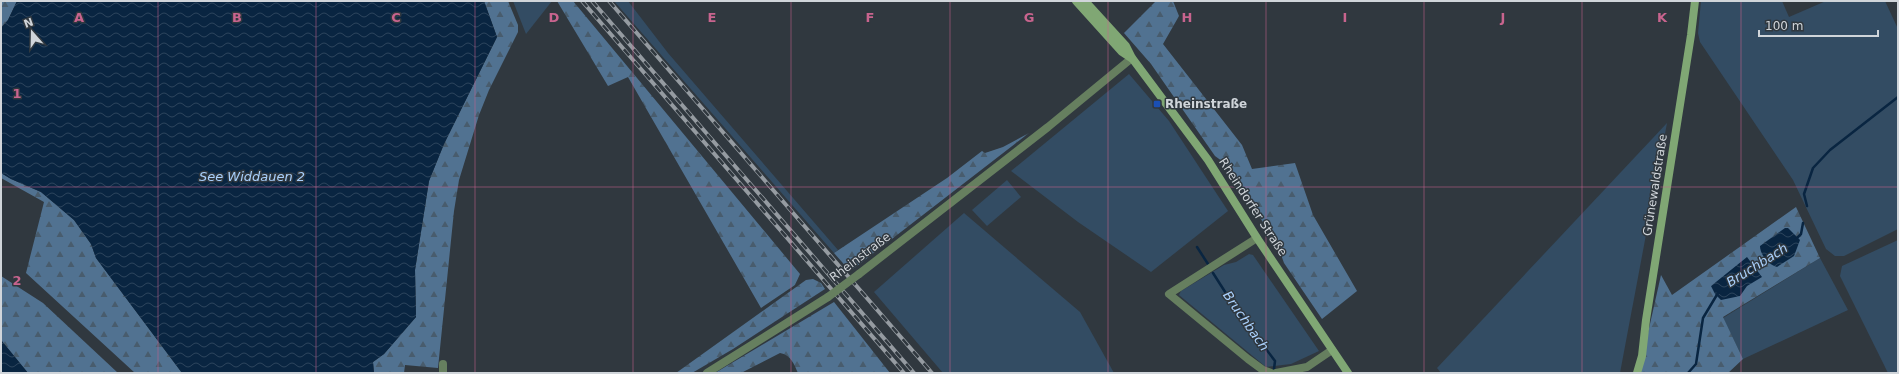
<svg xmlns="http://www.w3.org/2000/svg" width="1899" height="374" font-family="'DejaVu Sans',sans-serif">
  <defs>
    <pattern id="forest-firs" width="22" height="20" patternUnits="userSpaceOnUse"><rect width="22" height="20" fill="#517291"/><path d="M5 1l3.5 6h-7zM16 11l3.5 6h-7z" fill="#485c6d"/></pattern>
    <pattern id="water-waves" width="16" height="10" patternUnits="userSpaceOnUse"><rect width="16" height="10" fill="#092541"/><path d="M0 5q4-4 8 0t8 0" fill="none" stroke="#2c445c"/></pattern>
  </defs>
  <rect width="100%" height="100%" fill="#30383f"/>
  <g fill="#334c63">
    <path d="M 513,1 L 552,1 L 526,34 Z"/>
    <path d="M 614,1 L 628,1 L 668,53 L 838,250 L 834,253 Z"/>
    <path d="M 1701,1 L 1782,1 L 1789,17 L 1826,1 L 1885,1 L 1898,29 L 1898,229 L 1844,256 L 1835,256 L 1826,249 L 1793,180 L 1700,42 L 1698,33 Z"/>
    <path d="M 1129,74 L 1169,121 L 1228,211 L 1151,272 L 1078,222 L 1011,171 Z"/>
    <path d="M 1667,123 L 1620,373 L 1441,373 L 1437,368 Z"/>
    <path d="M 1007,180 L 1021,197 L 987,226 L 972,210 Z"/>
    <path d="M 964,213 L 1080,312 L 1114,373 L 943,373 L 874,292 Z"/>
    <path d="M 1898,240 L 1898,373 L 1888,373 L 1840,276 L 1842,266 Z"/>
    <path d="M 1249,254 L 1253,255 L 1319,351 L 1291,364 L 1266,367 L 1179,295 L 1181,291 L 1224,265 L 1236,262 Z"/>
    <path d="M 1820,258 L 1848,310 L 1743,359 L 1723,318 Z"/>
  </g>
  <g fill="url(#forest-firs)">
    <path d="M 1,1 L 17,1 L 8,20 L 1,28 Z"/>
    <path d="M 484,1 L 508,1 L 518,25 L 518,32 L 489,90 L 479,115 L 459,180 L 454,211 L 438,368 L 405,365 L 404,373 L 374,373 L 373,362 L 384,354 L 416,317 L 415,270 L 429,181 L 444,144 L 497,37 Z"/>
    <path d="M 557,1 L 573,1 L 800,274 L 795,285 L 761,308 L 628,77 L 608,86 Z"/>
    <path d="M 1156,1 L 1173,1 L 1179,16 L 1163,44 L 1242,145 L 1252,169 L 1295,163 L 1313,215 L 1357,291 L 1322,319 L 1284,263 L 1278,246 L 1226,164 L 1215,156 L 1151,64 L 1124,33 Z"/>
    <path d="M 1029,133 L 853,269 L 852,268 L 849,270 L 834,253 L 947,178 L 982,151 L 985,153 L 1003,147 Z"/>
    <path d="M 1,173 L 11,179 L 41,192 L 74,220 L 91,244 L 96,258 L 182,373 L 135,373 L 26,273 L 44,202 L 1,178 Z"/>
    <path d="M 1796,207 L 1820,258 L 1723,317 L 1743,359 L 1728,373 L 1639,373 L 1661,275 L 1672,295 Z"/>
    <path d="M 1,276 L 43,303 L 118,373 L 28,373 L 1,340 Z"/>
    <path d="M 813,279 L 821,283 L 825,289 L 733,349 L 692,373 L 676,373 L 806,280 Z"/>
    <path d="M 834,302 L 890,373 L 798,373 C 794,364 791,355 780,353 L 741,373 L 715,373 Z"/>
  </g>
  <g fill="url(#water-waves)">
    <path d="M 17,1 L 484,1 L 497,37 L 444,144 L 429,181 L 415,270 L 416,317 L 384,354 L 373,362 L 374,373 L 182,373 L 96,258 L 91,244 L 74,220 L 41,192 L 11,179 L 1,173 L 1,28 L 8,20 Z"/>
    <path d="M 1785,228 L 1788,228 L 1800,240 L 1794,256 L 1777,267 C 1769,265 1760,255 1760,246 Z"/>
    <path d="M 1747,257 L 1762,277 L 1747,286 L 1740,296 L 1721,300 L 1715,294 L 1711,286 Z"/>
    <path d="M 1,340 L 28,373 L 1,373 Z"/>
  </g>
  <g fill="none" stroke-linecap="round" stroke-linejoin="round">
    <g stroke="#092541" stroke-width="2.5">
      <path d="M 1807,206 L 1804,194 L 1813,168 L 1830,150 L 1898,97"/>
      <path d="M 1795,240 L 1801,234 L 1803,223"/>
      <path d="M 1197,247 L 1208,264"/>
      <path d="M 1753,270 L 1769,260"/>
      <path d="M 1213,273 L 1236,309 L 1275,361 L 1274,369"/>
      <path d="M 1688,373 L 1696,364 L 1703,318 L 1718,293"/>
    </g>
    <g stroke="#667f5f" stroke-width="8">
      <path d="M 1257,238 L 1169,294 L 1248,359 L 1263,370 L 1271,373"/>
      <path d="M 859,274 L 1048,127 L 1132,58"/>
      <path d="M 443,373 L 443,364"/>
      <path d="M 707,373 L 828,297"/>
      <path d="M 1276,373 L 1307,367 L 1332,350"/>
    </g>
    <g stroke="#80a774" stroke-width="8">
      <path d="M 1076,1 L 1122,52 L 1131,58"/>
      <path d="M 1085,1 L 1126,46 L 1132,58 L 1208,160 L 1257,238 L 1348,373"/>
      <path d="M 1637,373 L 1642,356 L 1646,320 L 1691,35 L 1695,1"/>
    </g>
    <g stroke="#959ba1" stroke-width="4">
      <g id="rail">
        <path d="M 582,1 L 904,373"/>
        <path d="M 592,1 L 914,373"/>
        <path d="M 609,1 L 932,373"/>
      </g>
    </g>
    <use href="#rail" stroke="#30383f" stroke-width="2.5" stroke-dasharray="8" stroke-linecap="butt"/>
    <path stroke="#667f5f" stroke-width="8" d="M 828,297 L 859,274"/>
  </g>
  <path fill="none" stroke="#c8648e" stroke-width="1" stroke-opacity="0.55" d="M 158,1 L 158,373M 316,1 L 316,373M 475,1 L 475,373M 633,1 L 633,373M 791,1 L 791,373M 950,1 L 950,373M 1108,1 L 1108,373M 1266,1 L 1266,373M 1424,1 L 1424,373M 1582,1 L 1582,373M 1741,1 L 1741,373M 1,187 L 1898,187"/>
  <rect fill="#1a4fb4" stroke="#30383f" stroke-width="1.5" x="1153" y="100" width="8" height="8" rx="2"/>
  <g text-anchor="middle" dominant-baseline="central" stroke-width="3" stroke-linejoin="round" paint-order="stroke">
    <g font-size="12" font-weight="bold" fill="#d0d5da" stroke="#30383f" text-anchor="start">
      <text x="1165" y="104">Rheinstraße</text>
    </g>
    <g font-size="12" fill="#d0d5da" stroke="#30383f">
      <text transform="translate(1655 185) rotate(-81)">Grünewaldstraße</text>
      <text transform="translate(1253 207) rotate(57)">Rheindorfer Straße</text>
      <text transform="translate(860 257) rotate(-37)">Rheinstraße</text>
    </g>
    <g font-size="13" font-style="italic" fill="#a9d0fc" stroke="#30383f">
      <text x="252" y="176">See Widdauen 2</text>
      <text transform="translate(1757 265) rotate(-32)">Bruchbach</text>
      <text transform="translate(1246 321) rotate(55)">Bruchbach</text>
    </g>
  </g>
  <g font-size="13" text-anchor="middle" font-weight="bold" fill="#c8648e" stroke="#30383f" stroke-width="3" stroke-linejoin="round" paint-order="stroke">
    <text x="79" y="22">A</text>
    <text x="237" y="22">B</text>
    <text x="396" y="22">C</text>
    <text x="554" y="22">D</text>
    <text x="712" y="22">E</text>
    <text x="870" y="22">F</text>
    <text x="1029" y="22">G</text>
    <text x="1187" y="22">H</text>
    <text x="1345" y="22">I</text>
    <text x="1503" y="22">J</text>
    <text x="1662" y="22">K</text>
    <text x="17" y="98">1</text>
    <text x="17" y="285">2</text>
  </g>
  <rect width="1899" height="374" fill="none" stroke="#d0d5da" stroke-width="4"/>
  <g transform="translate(32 32) rotate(340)" stroke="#30383f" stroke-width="3" paint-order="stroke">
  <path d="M0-3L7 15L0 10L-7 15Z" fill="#d0d5da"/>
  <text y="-6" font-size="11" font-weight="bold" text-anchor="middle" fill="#d0d5da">N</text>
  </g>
  <path d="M1759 30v6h119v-6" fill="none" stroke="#d0d5da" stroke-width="2"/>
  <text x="1765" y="30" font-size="12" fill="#d0d5da" stroke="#30383f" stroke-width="3" paint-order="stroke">100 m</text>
</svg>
